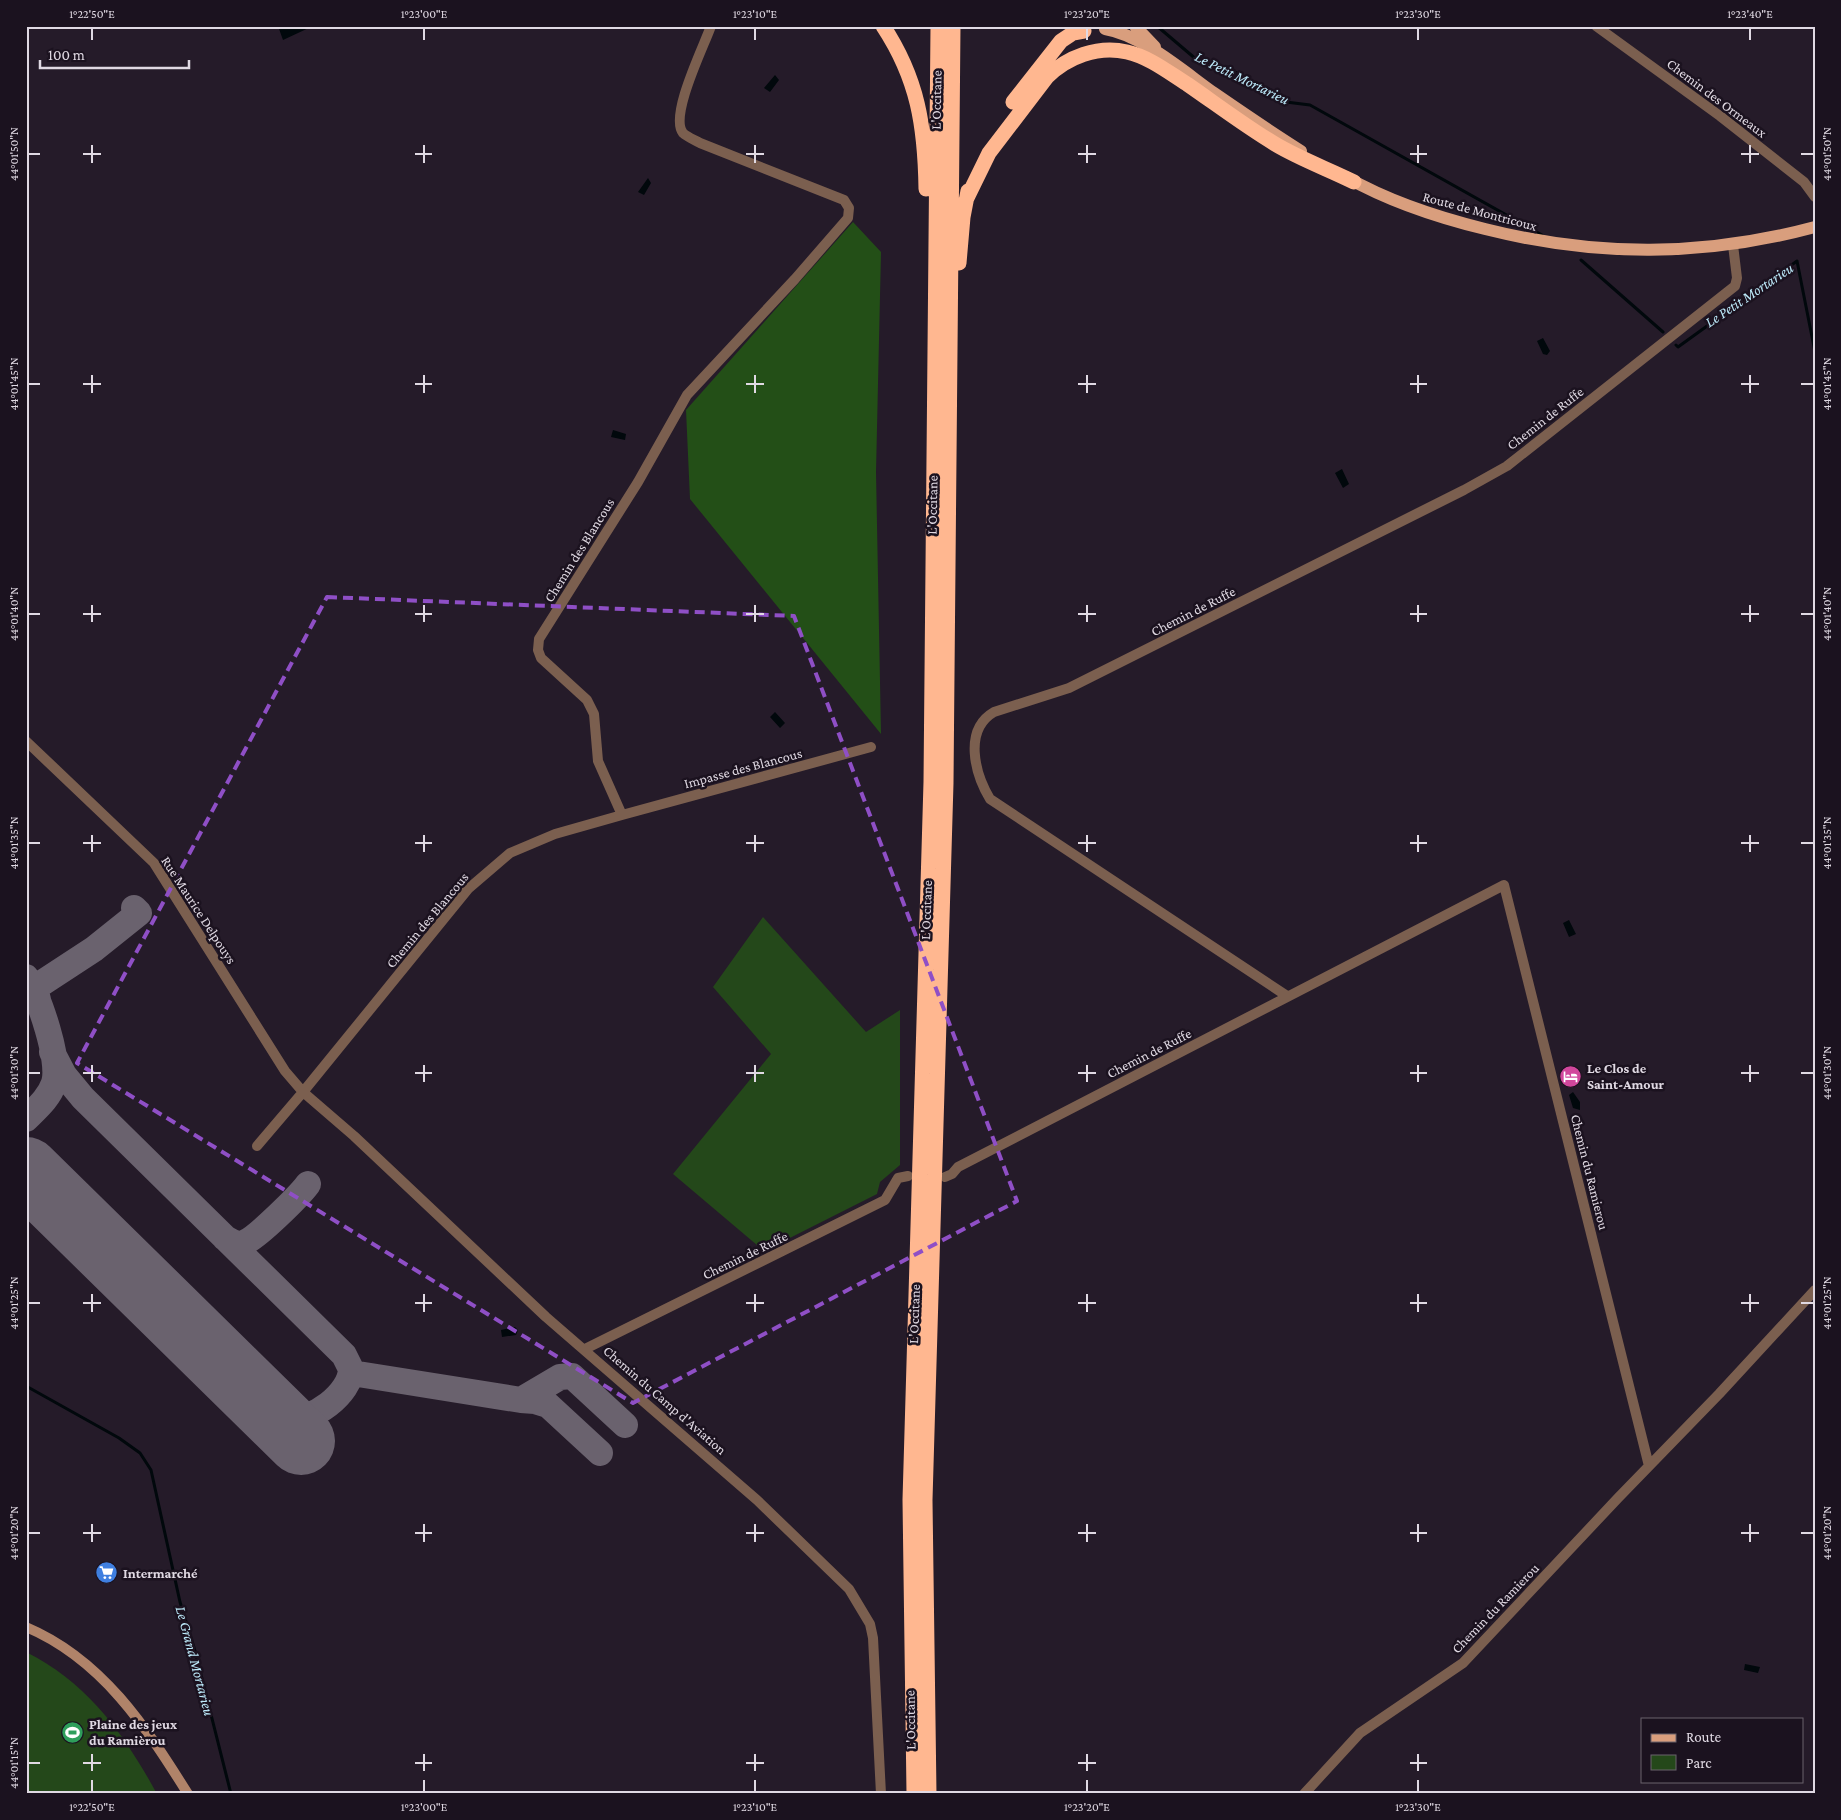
<svg xmlns="http://www.w3.org/2000/svg" width="1841" height="1820" viewBox="0 0 1841 1820" font-family="'Crimson Pro',serif">
<style>
.green{fill:#24481a}
.forest{fill:#234f17}
.water{fill:#01080c}
.lines{fill:none;stroke-linecap:round;stroke-linejoin:round}
.stream{stroke:#01080c;stroke-width:3}
.taxiway{stroke:#6a626e;stroke-width:26}
.runway{stroke:#6a626e;stroke-width:68}
.street{stroke:#7b5f4f;stroke-width:10}
.secondary{stroke:#b08369;stroke-width:10}
.primary{stroke:#d99e7d;stroke-width:12}
.highway{stroke:#ffb790;stroke-width:15}
.marked{fill:none;stroke:#8f4fc6;stroke-width:4;stroke-dasharray:10 6;stroke-linejoin:round}
.ticks{fill:none;stroke:#e0d9e3;stroke-width:2}
.labels{text-anchor:middle;stroke-width:5;stroke-linejoin:round;paint-order:stroke}
.street-label{font-size:14px;fill:#e0d9e3;stroke:#1b121f}
.poi-label{font-size:14px;font-weight:bold;fill:#e0d9e3;stroke:#1b121f;text-anchor:start}
.water-label{font-size:15px;font-style:italic;fill:#bdeafa;stroke:#1b121f}
.neatline{fill:none;stroke:#e0d9e3;stroke-width:2}
.ticks-label{font-size:12px;text-anchor:middle;fill:#e0d9e3}
</style>
<rect width="100%" height="100%" fill="#251b29"/>
<path class="green" d="M763,917L866,1032L900,1010V1165L880,1182L877,1194L764,1251L673,1174L771,1054L713,987Z
M26,1652C88,1683 125,1735 157,1794H26Z"/>
<path class="forest" d="M853,222L881,252L876,472L881,734L690,499L686,410Z"/>
<path class="water" d="M278,26H313L283,40Z
M775,75L779,80L770,92L764,88Z
M648,178L651,183L644,195L638,192Z
M1543,338L1550,351L1547,355L1543,354L1537,341Z
M613,430L626,434L625,440L611,437Z
M1342,469L1349,484L1343,488L1335,473Z
M775,712L785,723L780,728L770,717Z
M1569,920L1576,934L1569,937L1563,923Z
M1573,1092L1580,1102V1110L1573,1108L1569,1095Z
M515,1327L518,1330L516,1335L502,1337L501,1330Z
M1745,1664L1760,1667L1758,1673L1744,1670Z"/>
<g class="lines">
<path class="stream" d="M1157,26L1197,60L1237,73L1286,102L1310,105L1542,235
M1581,260L1663,332
M1676,345L1678,347L1797,261L1815,352
M26,1386L119,1438L140,1453L151,1470L180,1602L195,1651L231,1794"/>
<path class="taxiway" d="M26,977C39,996 61,1061 54,1083C49,1098 37,1108 26,1119
M38,1000L36,992L39,985L94,949L139,913L134,908
M52,1052L64,1075L83,1098L344,1355L351,1369C351,1393 312,1423 288,1418C273,1414 259,1398 247,1388
M225,1238C230,1241 237,1245 243,1243C255,1240 300,1195 308,1184
M350,1376L352,1374H358L521,1400L560,1377L572,1376L625,1425
M521,1400L535,1401L548,1405L600,1453"/>
<path class="runway" d="M26,1171L301,1441"/>
<path class="street" d="M1596,26L1720,116L1804,182L1815,197
M26,741L154,863L285,1071L303,1092L354,1136L546,1317L757,1500L849,1589L870,1624L873,1638L881,1794
M622,815L871,747
M1287,996L990,799C975,774 963,730 994,712L1069,688L1464,490L1507,466L1735,286L1737,278L1733,245
M257,1146L303,1092L468,889L510,853L555,834L622,815L598,761L594,714L587,700L541,658L538,650L539,639L638,482L687,395L795,279L848,218L849,208L844,200L700,143C695,140 687,137 683,133C669,116 704,46 711,26
M945,1177L952,1174L958,1167L1504,885L1649,1466
M585,1349L885,1200L898,1178L908,1176
M1304,1794L1360,1733L1463,1663L1618,1498L1719,1394L1815,1290"/>
<path class="secondary" d="M26,1627C102,1659 146,1727 188,1794"/>
<path class="primary" d="M1135,26L1155,47
M1105,29C1142,35 1183,71 1214,93C1243,113 1271,132 1301,151
M1346,177C1390,202 1436,217 1485,229C1597,257 1703,257 1815,227"/>
<path class="highway" d="M883,26C918,79 925,126 926,189
M1013,102L1061,41L1073,33L1084,31
M966,200L989,153L1047,77C1067,57 1098,45 1127,52C1149,57 1168,72 1187,84C1216,104 1245,126 1275,144C1300,159 1328,169 1354,182
M959,263L963,217L968,191
M914,1794L910,1500L931,782L938,26
M929,1794L925,1500L946,783L953,26"/>
</g>
<path class="marked" d="M327,597L794,616L1017,1201L633,1403L77,1063Z"/>
<path class="ticks" d="M92,28V40M424,28V40M755,28V40M1087,28V40M1418,28V40M1750,28V40M92,145V163M424,145V163M755,145V163M1087,145V163M1418,145V163M1750,145V163M28,154H40M83,154H101M415,154H432M746,154H764M1078,154H1096M1410,154H1427M1741,154H1759M1801,154H1814M92,375V393M424,375V393M755,375V393M1087,375V393M1418,375V393M1750,375V393M28,384H40M83,384H101M415,384H432M746,384H764M1078,384H1096M1410,384H1427M1741,384H1759M1801,384H1814M92,605V622M424,605V622M755,605V622M1087,605V622M1418,605V622M1750,605V622M28,614H40M83,614H101M415,614H432M746,614H764M1078,614H1096M1410,614H1427M1741,614H1759M1801,614H1814M92,835V852M424,835V852M755,835V852M1087,835V852M1418,835V852M1750,835V852M28,843H40M83,843H101M415,843H432M746,843H764M1078,843H1096M1410,843H1427M1741,843H1759M1801,843H1814M92,1065V1082M424,1065V1082M755,1065V1082M1087,1065V1082M1418,1065V1082M1750,1065V1082M28,1073H40M83,1073H101M415,1073H432M746,1073H764M1078,1073H1096M1410,1073H1427M1741,1073H1759M1801,1073H1814M92,1294V1312M424,1294V1312M755,1294V1312M1087,1294V1312M1418,1294V1312M1750,1294V1312M28,1303H40M83,1303H101M415,1303H432M746,1303H764M1078,1303H1096M1410,1303H1427M1741,1303H1759M1801,1303H1814M92,1524V1542M424,1524V1542M755,1524V1542M1087,1524V1542M1418,1524V1542M1750,1524V1542M28,1533H40M83,1533H101M415,1533H432M746,1533H764M1078,1533H1096M1410,1533H1427M1741,1533H1759M1801,1533H1814M92,1754V1771M424,1754V1771M755,1754V1771M1087,1754V1771M1418,1754V1771M28,1763H40M83,1763H101M415,1763H432M746,1763H764M1078,1763H1096M1410,1763H1427M92,1780V1792M424,1780V1792M755,1780V1792M1087,1780V1792M1418,1780V1792"/>
<defs>
<symbol id="hotel-disc" viewBox="-11 -11 22 22"><circle r="9.5" fill="#d1479c" stroke="#1b121f"/><path d="M-6-4.5h1.5V1H6V5H4.5V3h-9V5H-6ZM-4 0a1.8 1.8 0 1 1 3.6 0ZM.5 0V-2.5h3Q6-2.5 6 0Z" fill="#fff"/></symbol>
<symbol id="supermarket-disc" viewBox="-11 -11 22 22"><circle r="9.5" fill="#3f7fe0" stroke="#1b121f"/><path d="M-6-5.5h2.5l.6 2H6L4.5 2H-2.5L-4.4-4H-6ZM-1.5 3.2a1.3 1.3 0 1 0 .1 0ZM3 3.2a1.3 1.3 0 1 0 .1 0Z" fill="#fff"/></symbol>
<symbol id="stadium-disc" viewBox="-11 -11 22 22"><circle r="9.5" fill="#2e9e5b" stroke="#1b121f"/><path d="M0-5a6.5 5 0 1 0 0 10a6.5 5 0 1 0 0-10ZM-3.5-1.8h7v3.6h-7Z" fill="#fff"/></symbol>
</defs>
<g fill-rule="evenodd">
<use href="#hotel-disc" x="1558" y="1064" width="25" height="25"/>
<use href="#supermarket-disc" x="94" y="1560" width="25" height="25"/>
<use href="#stadium-disc" x="60" y="1720" width="25" height="25"/>
</g>
<g class="labels">
<g class="street-label">
<text transform="translate(1717 98) rotate(37)" y="5">Chemin des Ormeaux</text>
<text transform="translate(936 100) rotate(-89)" y="5">L'Occitane</text>
<text transform="translate(1480 211) rotate(15)" y="5">Route de Montricoux</text>
<text transform="translate(1545 418) rotate(-38)" y="5">Chemin de Ruffe</text>
<text transform="translate(932 505) rotate(-89)" y="5">L'Occitane</text>
<text transform="translate(579 550) rotate(-58)" y="5">Chemin des Blancous</text>
<text transform="translate(1193 611) rotate(-27)" y="5">Chemin de Ruffe</text>
<text transform="translate(743 768) rotate(-15)" y="5">Impasse des Blancous</text>
<text transform="translate(199 910) rotate(57)" y="5">Rue Maurice Delpouys</text>
<text transform="translate(926 910) rotate(-88)" y="5">L'Occitane</text>
<text transform="translate(427 920) rotate(-50)" y="5">Chemin des Blancous</text>
<text transform="translate(1149 1053) rotate(-27)" y="5">Chemin de Ruffe</text>
<text transform="translate(1590 1172) rotate(76)" y="5">Chemin du Ramierou</text>
<text transform="translate(745 1255) rotate(-26)" y="5">Chemin de Ruffe</text>
<text transform="translate(914 1314) rotate(-88)" y="5">L'Occitane</text>
<text transform="translate(665 1400) rotate(41)" y="5">Chemin du Camp d'Aviation</text>
<text transform="translate(1495 1608) rotate(-46)" y="5">Chemin du Ramierou</text>
<text transform="translate(910 1720) rotate(-91)" y="5">L'Occitane</text>
</g>
<g class="poi-label">
<text x="1587" y="1073">Le Clos de<tspan x="1587" dy="16">Saint-Amour</tspan></text>
<text x="123" y="1578">Intermarché</text>
<text x="89" y="1729">Plaine des jeux<tspan x="89" dy="16">du Ramièrou</tspan></text>
</g>
<g class="water-label">
<text transform="translate(1242 78) rotate(26)" y="5">Le Petit Mortarieu</text>
<text transform="translate(1749 295) rotate(-34)" y="5">Le Petit Mortarieu</text>
<text transform="translate(195 1661) rotate(75)" y="5">Le Grand Mortarieu</text>
</g>
</g>
<rect width="1841" height="1820" fill="none" stroke="#1b121f" stroke-width="55"/>
<rect x="1641" y="1718" width="162" height="65" fill="#1b121f" stroke="#6a626d"/>
<rect x="1651" y="1734" width="25" height="8" fill="#d99e7d" stroke="#6a626d"/>
<text x="1686" y="1742" font-size="15" fill="#e0d9e3">Route</text>
<rect x="1651" y="1755" width="25" height="15" fill="#24481a" stroke="#6a626d"/>
<text x="1686" y="1768" font-size="15" fill="#e0d9e3">Parc</text>
<path d="M40 60v8h149v-8" fill="none" stroke="#e0d9e3" stroke-width="2.5"/>
<text x="48" y="60" font-size="15" fill="#e0d9e3" stroke="#1b121f" stroke-width="4" paint-order="stroke">100 m</text>
<rect x="28" y="28" width="1786" height="1764" class="neatline"/>
<g class="ticks-label">
<text x="92" y="18">1°22'50"E</text>
<text x="424" y="18">1°23'00"E</text>
<text x="755" y="18">1°23'10"E</text>
<text x="1087" y="18">1°23'20"E</text>
<text x="1418" y="18">1°23'30"E</text>
<text x="1750" y="18">1°23'40"E</text>
<text transform="translate(14 154) rotate(-90)" y="4">44°01'50"N</text>
<text transform="translate(1827 154) rotate(-90)" y="4">44°01'50"N</text>
<text transform="translate(14 384) rotate(-90)" y="4">44°01'45"N</text>
<text transform="translate(1827 384) rotate(-90)" y="4">44°01'45"N</text>
<text transform="translate(14 614) rotate(-90)" y="4">44°01'40"N</text>
<text transform="translate(1827 614) rotate(-90)" y="4">44°01'40"N</text>
<text transform="translate(14 843) rotate(-90)" y="4">44°01'35"N</text>
<text transform="translate(1827 843) rotate(-90)" y="4">44°01'35"N</text>
<text transform="translate(14 1073) rotate(-90)" y="4">44°01'30"N</text>
<text transform="translate(1827 1073) rotate(-90)" y="4">44°01'30"N</text>
<text transform="translate(14 1303) rotate(-90)" y="4">44°01'25"N</text>
<text transform="translate(1827 1303) rotate(-90)" y="4">44°01'25"N</text>
<text transform="translate(14 1533) rotate(-90)" y="4">44°01'20"N</text>
<text transform="translate(1827 1533) rotate(-90)" y="4">44°01'20"N</text>
<text transform="translate(14 1763) rotate(-90)" y="4">44°01'15"N</text>
<text x="92" y="1811">1°22'50"E</text>
<text x="424" y="1811">1°23'00"E</text>
<text x="755" y="1811">1°23'10"E</text>
<text x="1087" y="1811">1°23'20"E</text>
<text x="1418" y="1811">1°23'30"E</text>
</g>
</svg>
